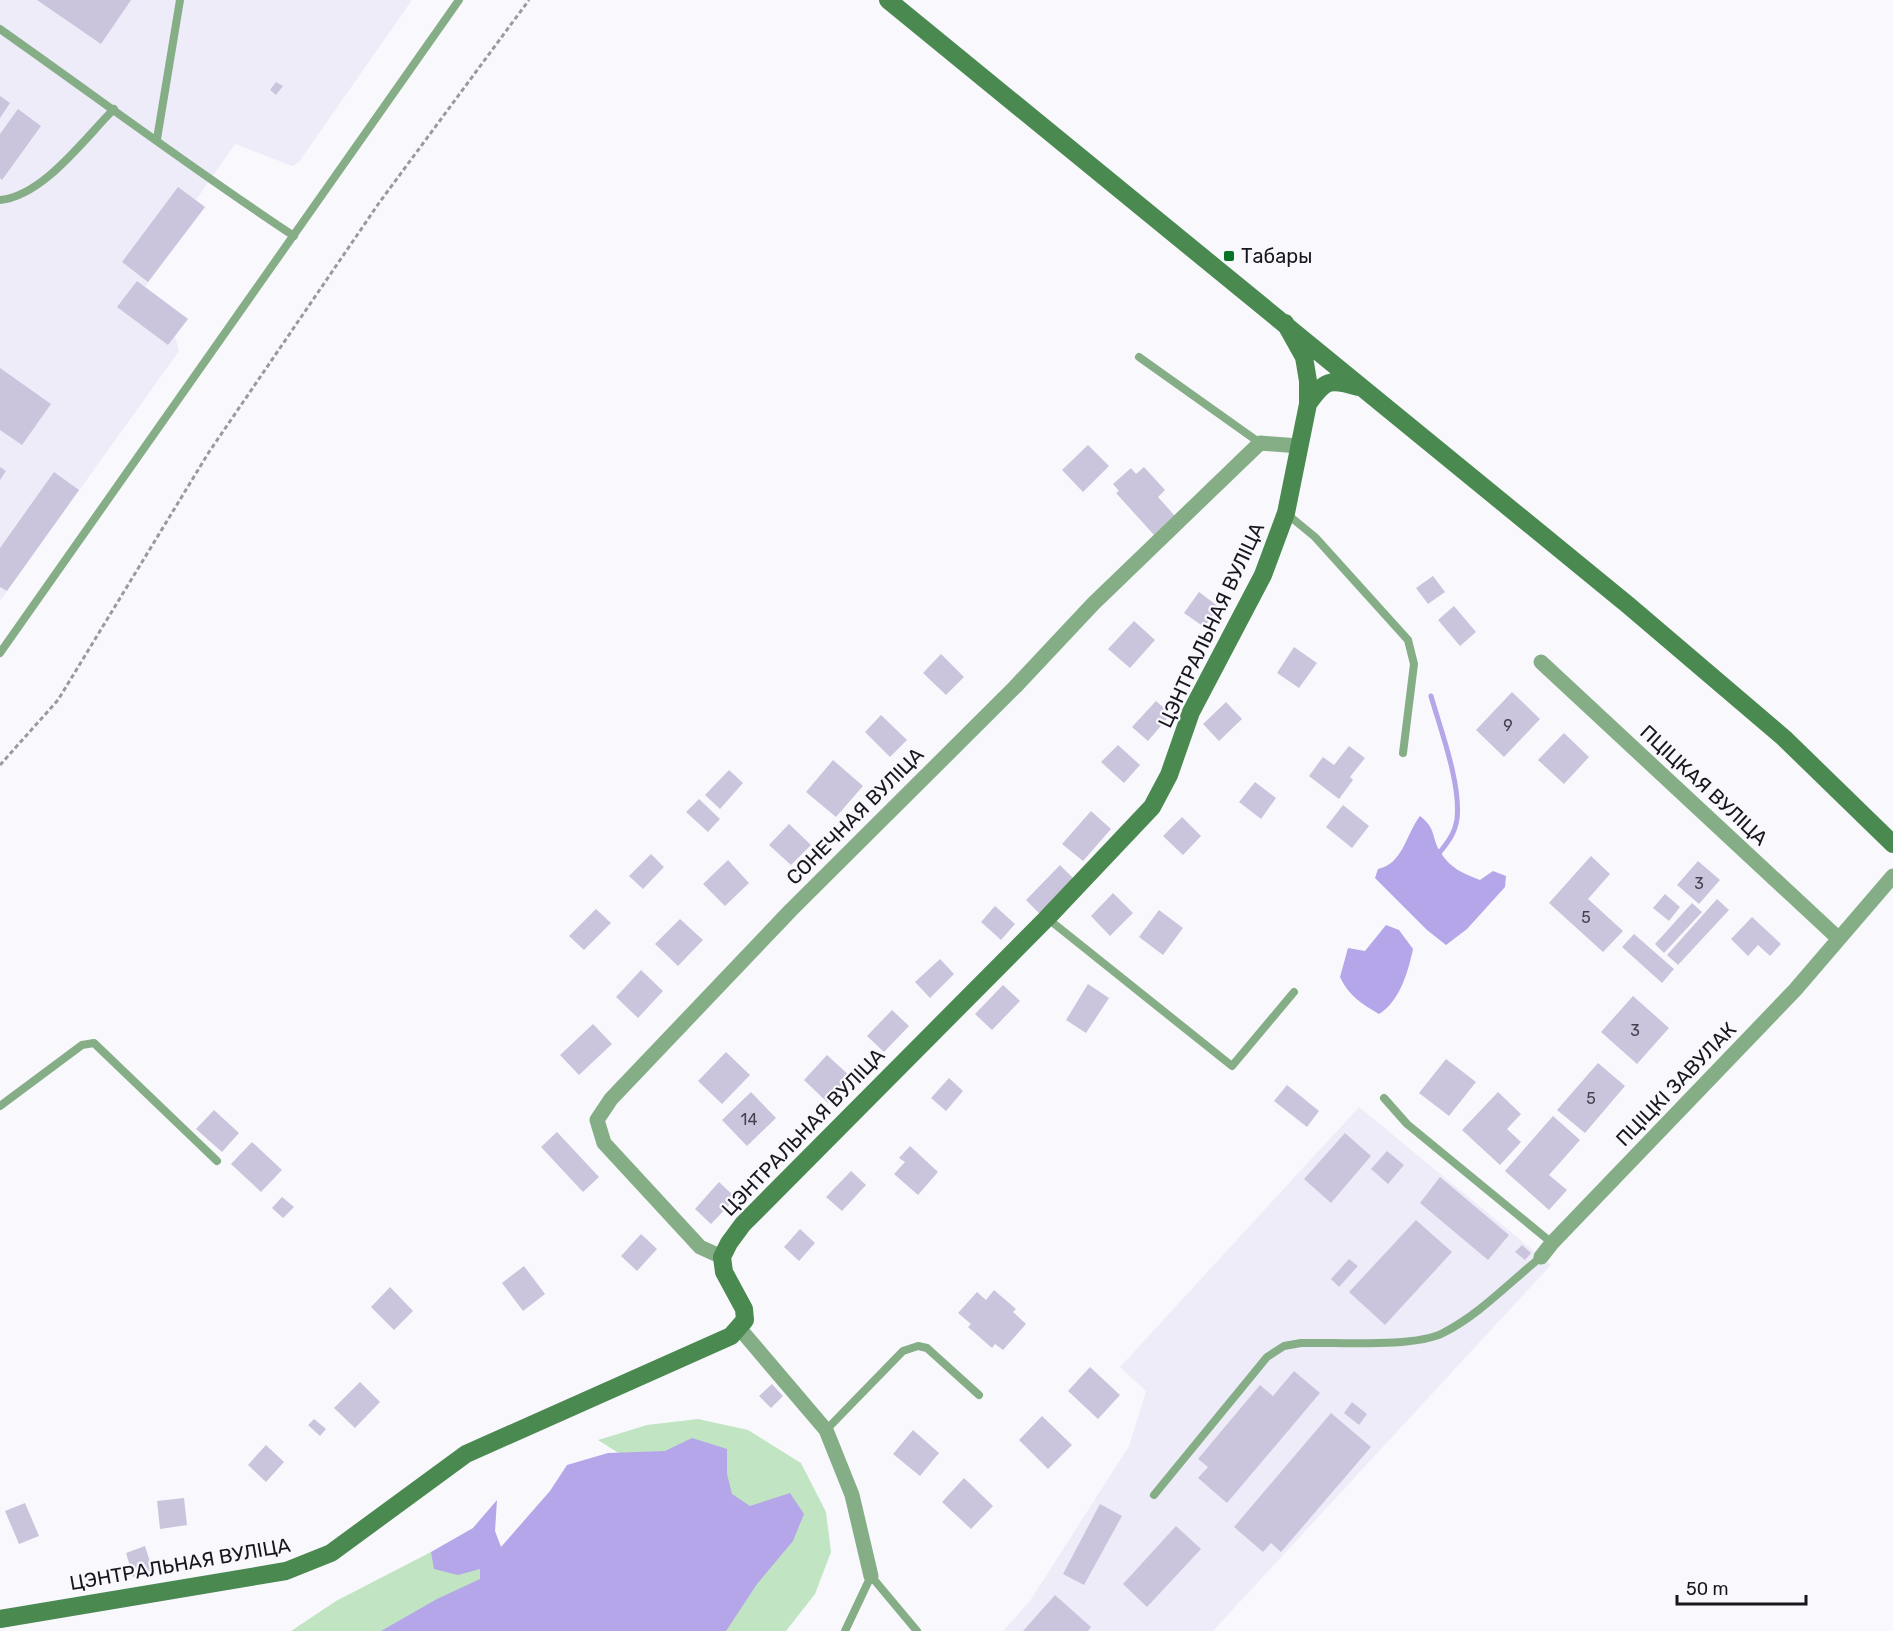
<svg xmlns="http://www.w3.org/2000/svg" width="1893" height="1631" viewBox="0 0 1893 1631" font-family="Rubik,sans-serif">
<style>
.built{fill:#efecf9}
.green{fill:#c1e5c3}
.water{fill:#b5a5e9}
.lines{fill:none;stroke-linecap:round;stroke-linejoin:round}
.stream{stroke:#b5a5e9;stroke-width:5}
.building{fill:#cac5dd}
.path{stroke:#9b99a0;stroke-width:3;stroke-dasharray:4.5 3;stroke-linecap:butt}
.lane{stroke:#85ae87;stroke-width:8}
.street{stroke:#85ae87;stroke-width:15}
.secondary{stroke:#4a8950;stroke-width:18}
.poi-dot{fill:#087324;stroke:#f9f8fd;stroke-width:2}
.labels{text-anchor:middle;stroke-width:4.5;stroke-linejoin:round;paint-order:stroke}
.number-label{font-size:16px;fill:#44424e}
.poi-label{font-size:20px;fill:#18161e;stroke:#f9f8fd;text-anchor:start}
.street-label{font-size:20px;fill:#18161e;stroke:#f9f8fd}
</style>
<rect width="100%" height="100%" fill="#f9f8fd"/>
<path class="built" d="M0,0H412L299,162L292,166L235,144L196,200L205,207L145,287L188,319L175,336L179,351L0,601Z
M1359,1107L1551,1265L1213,1631H1003L1030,1601L1129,1446L1146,1391L1120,1367Z"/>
<path class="green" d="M698,1419L748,1430L801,1463L826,1512L831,1552L815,1594L786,1631H618L764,1518L631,1461L598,1440L647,1425Z
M431,1552L462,1555L497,1581L416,1631H291L336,1601Z"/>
<path class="water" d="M1420,816C1437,829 1431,838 1441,853C1450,868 1464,874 1480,880L1493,871L1506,876L1505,887L1467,929L1446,945L1427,930L1375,878L1378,869C1403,864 1406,834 1420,816Z
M1386,925L1399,930L1413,949C1408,972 1400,1001 1379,1014C1362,1004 1349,996 1340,977L1348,948L1365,951Z
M692,1438L727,1449V1474L732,1494L750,1506L790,1493L804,1514L793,1541L757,1584L726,1631H381L437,1599L480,1579V1569L458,1575L434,1569L431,1552L473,1528L497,1500L495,1531L501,1547L550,1491L567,1465L608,1453L665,1451Z"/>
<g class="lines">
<path class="stream" d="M1431,696C1441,731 1461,784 1457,819C1455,833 1448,842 1440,852"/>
</g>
<path class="building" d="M37,0H131L101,44Z
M276,82L283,86L276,95L270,90Z
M0,96L10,103L0,118Z
M18,109L41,126L2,180L0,178V134Z
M178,187L205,207L148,282L122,262Z
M137,281L188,319L168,345L117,307Z
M0,368L51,404L22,445L0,430Z
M1088,445L1109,466L1083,492L1062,470Z
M0,467L6,471L0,480Z
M1144,467L1165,490L1158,497L1175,516L1154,535L1116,493L1119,491L1113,484L1131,468L1136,474Z
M54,472L79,490L7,591L0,587V548Z
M1433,576L1445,592L1428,604L1416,588Z
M1199,592L1219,607L1204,627L1184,613Z
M1454,606L1476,632L1460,646L1438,620Z
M1134,621L1155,640L1130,668L1108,649Z
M1294,647L1317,663L1299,688L1277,673Z
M941,654L964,677L946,695L923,673Z
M1512,692L1540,719L1504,757L1476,730Z
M1156,701L1171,714L1148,741L1132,727Z
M1226,702L1242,719L1219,741L1203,724Z
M881,715L907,740L890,757L865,732Z
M1564,733L1589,757L1564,784L1538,760Z
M1118,745L1140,765L1124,783L1101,762Z
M1349,746L1365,758L1350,777L1353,780L1339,799L1309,776L1323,757L1334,765Z
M833,760L863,786L836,817L806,792Z
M729,770L743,783L720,809L705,795Z
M1255,782L1276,798L1261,819L1239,802Z
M699,799L720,819L708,832L686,812Z
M1343,805L1369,826L1352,848L1326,827Z
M1091,811L1111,829L1083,861L1062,844Z
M1182,817L1201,836L1183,855L1163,836Z
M789,824L811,845L791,865L769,845Z
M651,854L664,867L643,889L629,876Z
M1591,856L1610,874L1588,899L1623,931L1603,952L1549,903Z
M728,860L749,883L725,906L703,884Z
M1698,861L1720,880L1699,904L1677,885Z
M1060,865L1074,879L1040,914L1026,900Z
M1113,893L1133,913L1110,936L1091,916Z
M1665,894L1680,907L1669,921L1653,908Z
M1717,899L1729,910L1678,965L1667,955Z
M1692,903L1702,912L1664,953L1655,944Z
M995,906L1015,924L1001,940L981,922Z
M596,909L611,923L584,950L569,936Z
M1159,910L1183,928L1163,955L1139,937Z
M1752,917L1781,944L1770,956L1758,945L1748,956L1731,939Z
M680,919L703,940L678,966L655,944Z
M1634,934L1674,969L1662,983L1622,947Z
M940,959L954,974L930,998L915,982Z
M641,970L663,991L638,1018L616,997Z
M1088,984L1109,998L1086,1033L1066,1020Z
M1003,985L1020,1001L992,1030L975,1014Z
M1633,996L1669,1028L1637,1064L1601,1032Z
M892,1010L909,1026L884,1052L867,1036Z
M593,1024L612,1044L579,1075L560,1055Z
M726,1052L750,1075L722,1104L698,1081Z
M827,1055L852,1078L828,1103L804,1080Z
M1446,1059L1476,1082L1449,1116L1419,1093Z
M1598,1063L1625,1086L1585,1133L1557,1110Z
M949,1078L963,1091L946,1111L931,1098Z
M1287,1085L1319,1111L1307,1127L1274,1101Z
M751,1092L776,1118L747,1146L722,1120Z
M1498,1092L1521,1114L1507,1129L1521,1142L1500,1165L1462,1130Z
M214,1110L239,1133L222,1152L196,1129Z
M1553,1116L1580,1140L1549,1175L1567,1190L1549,1210L1505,1171Z
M557,1132L599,1177L583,1192L541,1147Z
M1345,1133L1371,1156L1331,1203L1304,1179Z
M252,1142L282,1170L261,1192L231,1164Z
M910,1146L938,1172L918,1195L894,1174L905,1162L899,1158Z
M1387,1151L1404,1165L1388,1184L1371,1169Z
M851,1171L866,1185L842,1211L826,1197Z
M1440,1177L1509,1235L1488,1260L1420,1203Z
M719,1182L736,1198L711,1224L695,1209Z
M282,1197L294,1207L283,1218L272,1208Z
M1416,1220L1452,1252L1385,1325L1349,1292Z
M800,1229L815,1243L799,1261L784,1247Z
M641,1234L657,1249L637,1271L621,1256Z
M1522,1245L1531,1253L1525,1260L1515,1252Z
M1349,1259L1358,1266L1339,1287L1331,1279Z
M524,1266L545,1294L523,1311L502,1283Z
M390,1287L413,1311L394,1330L371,1307Z
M994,1290L1016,1309L1013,1312L1026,1324L1003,1350L995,1344L992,1348L968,1327L971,1324L958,1313L977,1292L986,1300Z
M1090,1367L1120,1395L1098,1419L1068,1391Z
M1294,1371L1320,1393L1227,1503L1198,1478L1208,1467L1198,1459L1260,1385L1273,1396Z
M360,1382L380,1402L355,1428L334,1408Z
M772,1384L783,1396L771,1408L759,1396Z
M1352,1402L1367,1414L1359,1425L1344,1413Z
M1331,1413L1371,1447L1281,1552L1271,1543L1263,1552L1234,1527Z
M1042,1416L1072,1445L1048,1469L1019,1440Z
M314,1419L326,1429L320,1436L308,1425Z
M913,1430L939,1453L920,1476L893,1454Z
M266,1445L284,1462L266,1482L248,1465Z
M964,1478L993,1506L971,1529L942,1502Z
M184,1498L187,1525L160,1529L157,1501Z
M25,1503L39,1536L19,1544L5,1511Z
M1100,1504L1122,1516L1084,1585L1063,1574Z
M1176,1526L1201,1549L1147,1607L1123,1584Z
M145,1546L153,1571L133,1577L126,1553Z
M1055,1595L1091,1627L1088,1631H1023Z"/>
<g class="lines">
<path class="path" d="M0,765L58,700L209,452L379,203L529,0"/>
<path class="lane" d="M0,29C98,98 194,170 294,236
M157,139L180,0
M0,200C43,196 84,139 114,109
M1139,357L1260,443
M1287,514L1315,537L1408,640L1414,664L1403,753
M0,653L459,0
M1047,918L1232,1066L1294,992
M1384,1098L1407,1124L1552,1243
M0,1106L82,1045L94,1043L217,1161
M826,1430L903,1351L918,1346L927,1348L979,1395
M1154,1495L1267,1357L1284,1346L1301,1343C1336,1342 1414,1348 1443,1333C1479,1315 1510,1282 1541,1257
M845,1631L871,1576L917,1631"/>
<path class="street" d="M1541,662L1839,939
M722,1257L700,1247L604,1143L597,1120L611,1099L791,910L1015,687L1093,604L1260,443L1299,446
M1541,1257L1552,1243L1795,990L1893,876
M740,1329L826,1430L852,1495L871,1576"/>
<path class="secondary" d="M888,0L1628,605L1784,738L1893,844
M1308,404C1325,380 1329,378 1358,387
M0,1619L286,1571L331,1553L466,1454L731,1336L745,1320L744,1309L724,1272L722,1257L729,1243L743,1224L1047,918L1152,807L1169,775L1191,712L1263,575L1286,513L1308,404V381L1304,357L1285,323"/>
</g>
<rect class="poi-dot" x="1223" y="250" width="12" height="12" rx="3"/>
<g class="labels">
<g class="number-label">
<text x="1508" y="731">9</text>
<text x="1699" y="889">3</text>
<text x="1586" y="923">5</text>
<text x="1635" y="1036">3</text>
<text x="1591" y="1104">5</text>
<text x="749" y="1125">14</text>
</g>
<g class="poi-label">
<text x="1241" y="263">Табары</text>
</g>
<g class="street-label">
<text transform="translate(1211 625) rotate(-65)" y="7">ЦЭНТРАЛЬНАЯ ВУЛІЦА</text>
<text transform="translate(1704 785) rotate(43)" y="7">ПЦІЦКАЯ ВУЛІЦА</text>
<text transform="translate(855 816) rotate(-45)" y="7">СОНЕЧНАЯ ВУЛІЦА</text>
<text transform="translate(1676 1084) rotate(-46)" y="7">ПЦІЦКІ ЗАВУЛАК</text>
<text transform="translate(803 1132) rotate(-46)" y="7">ЦЭНТРАЛЬНАЯ ВУЛІЦА</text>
<text transform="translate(180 1564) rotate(-10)" y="7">ЦЭНТРАЛЬНАЯ ВУЛІЦА</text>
</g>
</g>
<path d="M1677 1595v9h129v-9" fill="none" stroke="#18161e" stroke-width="3"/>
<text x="1686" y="1595" font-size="18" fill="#18161e" stroke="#f9f8fd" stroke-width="4.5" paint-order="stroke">50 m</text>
</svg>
